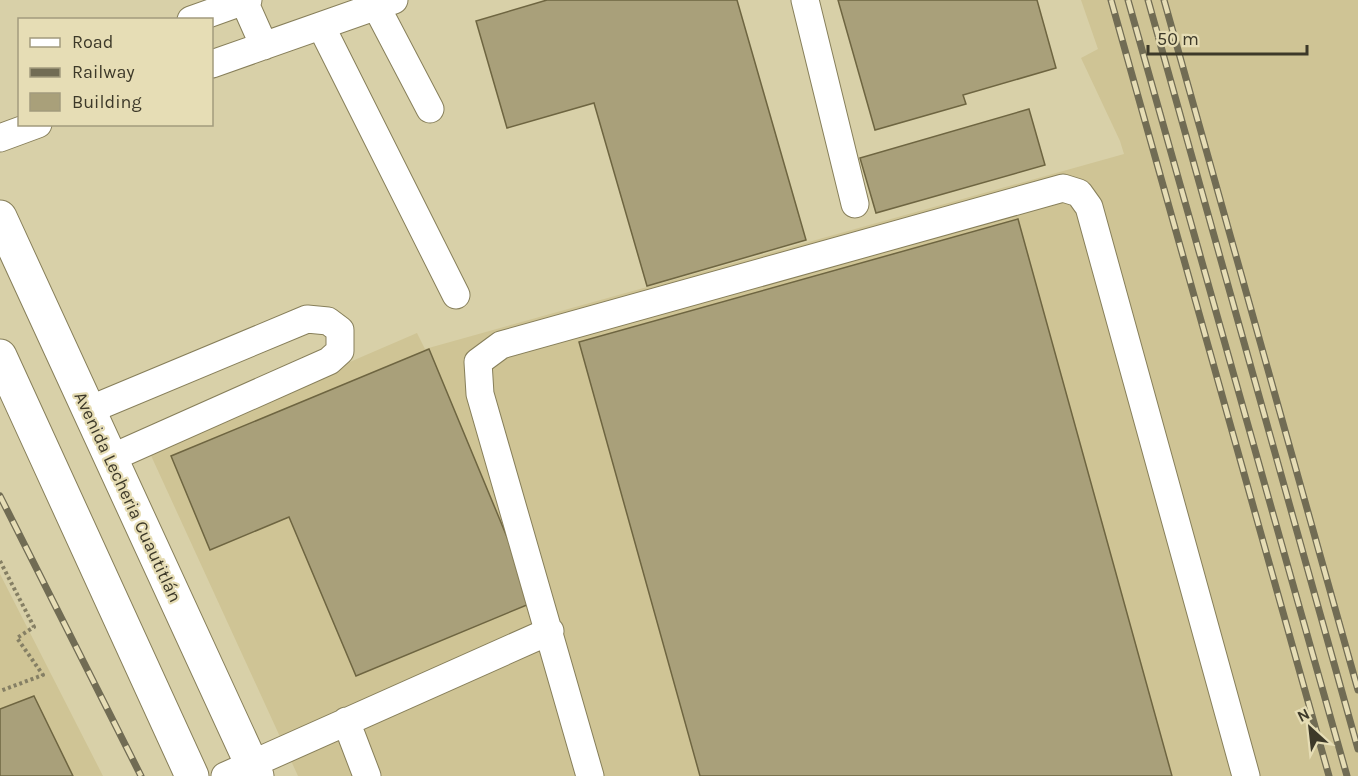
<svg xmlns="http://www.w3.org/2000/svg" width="1358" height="776" viewBox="0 0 1358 776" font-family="Karla,sans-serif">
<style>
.built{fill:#cfc495}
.building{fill:#a9a07a;stroke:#6e6541;stroke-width:1.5}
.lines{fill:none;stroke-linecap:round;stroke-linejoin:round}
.minor-casing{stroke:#877f5a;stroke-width:29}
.major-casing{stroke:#877f5a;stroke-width:35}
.path{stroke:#857f64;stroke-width:4;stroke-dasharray:3 3;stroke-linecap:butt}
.minor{stroke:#fff;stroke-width:27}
.major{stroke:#fff;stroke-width:33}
.rail-casing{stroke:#716c54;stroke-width:7}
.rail{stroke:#e6ddb5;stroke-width:4.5;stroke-dasharray:14;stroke-linecap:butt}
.labels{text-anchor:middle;stroke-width:4.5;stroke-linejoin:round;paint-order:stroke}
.street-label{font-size:18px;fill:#3d3929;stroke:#e6ddb5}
</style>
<rect width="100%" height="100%" fill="#d8d0a8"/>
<path class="built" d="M1081,0H1358V776H298L148,449L417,333L425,349L1124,154L1120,141L1081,58L1098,49Z
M0,574L103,776H0Z"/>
<path class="building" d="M547,0H737L806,240L647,286L594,103L507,128L476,21Z
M838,0H1037L1056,68L963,95L966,104L875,130Z
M1029,109L1045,165L876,213L860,158Z
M1018,219L1172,776H700L579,342Z
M429,349L534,602L356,676L289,517L210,550L171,456Z
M34,696L73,776H0V709Z"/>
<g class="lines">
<defs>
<path id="minor" d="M248,0L244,1L264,46
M805,0L855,204
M376,6L430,109
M191,20L244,1
M321,26L456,295
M212,64L394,0
M0,138L38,124
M89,410L307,319L328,321L340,330V351L329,361L111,458
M346,721L367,776
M225,776L550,631
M590,776L480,394L478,362L501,345L1063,188L1079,193L1089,207L1246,776"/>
<path id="major" d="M0,217L257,776
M0,356L192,776"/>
</defs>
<use href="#minor" class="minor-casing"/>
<use href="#major" class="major-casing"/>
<path class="path" d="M0,561L34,627L17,638L43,675L0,691"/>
<use href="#minor" class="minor"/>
<use href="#major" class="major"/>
<defs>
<path id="rail" d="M1111,0L1329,776
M1128,0L1347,776
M1148,0L1358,749
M1164,0L1358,690
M0,496L141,776"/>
</defs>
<use href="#rail" class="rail-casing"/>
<use href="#rail" class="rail"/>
</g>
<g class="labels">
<g class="street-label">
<text transform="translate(128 497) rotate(65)" y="6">Avenida Lecheria Cuautitlán</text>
</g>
</g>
<rect x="18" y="18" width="195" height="108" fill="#e6ddb5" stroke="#a29b7d" stroke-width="1.5"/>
<rect x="30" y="38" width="30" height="9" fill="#ffffff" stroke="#a29b7d" stroke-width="1.5"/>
<text x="72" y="48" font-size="18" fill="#3d3929">Road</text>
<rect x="30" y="68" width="30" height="9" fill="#716c54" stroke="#a29b7d" stroke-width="1.5"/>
<text x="72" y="78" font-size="18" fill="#3d3929">Railway</text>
<rect x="30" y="93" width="30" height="18" fill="#a9a07a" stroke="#a29b7d" stroke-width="1.5"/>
<text x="72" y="108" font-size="18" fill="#3d3929">Building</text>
<g transform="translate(1310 728) rotate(333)" stroke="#e6ddb5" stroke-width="4.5" paint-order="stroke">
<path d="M0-4.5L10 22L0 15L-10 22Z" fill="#3d3929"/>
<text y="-9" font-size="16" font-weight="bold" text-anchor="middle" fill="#3d3929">N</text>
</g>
<path d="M1148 45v9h159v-9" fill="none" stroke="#3d3929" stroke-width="3"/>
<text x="1157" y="45" font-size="18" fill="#3d3929" stroke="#e6ddb5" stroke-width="4.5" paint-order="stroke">50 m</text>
</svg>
